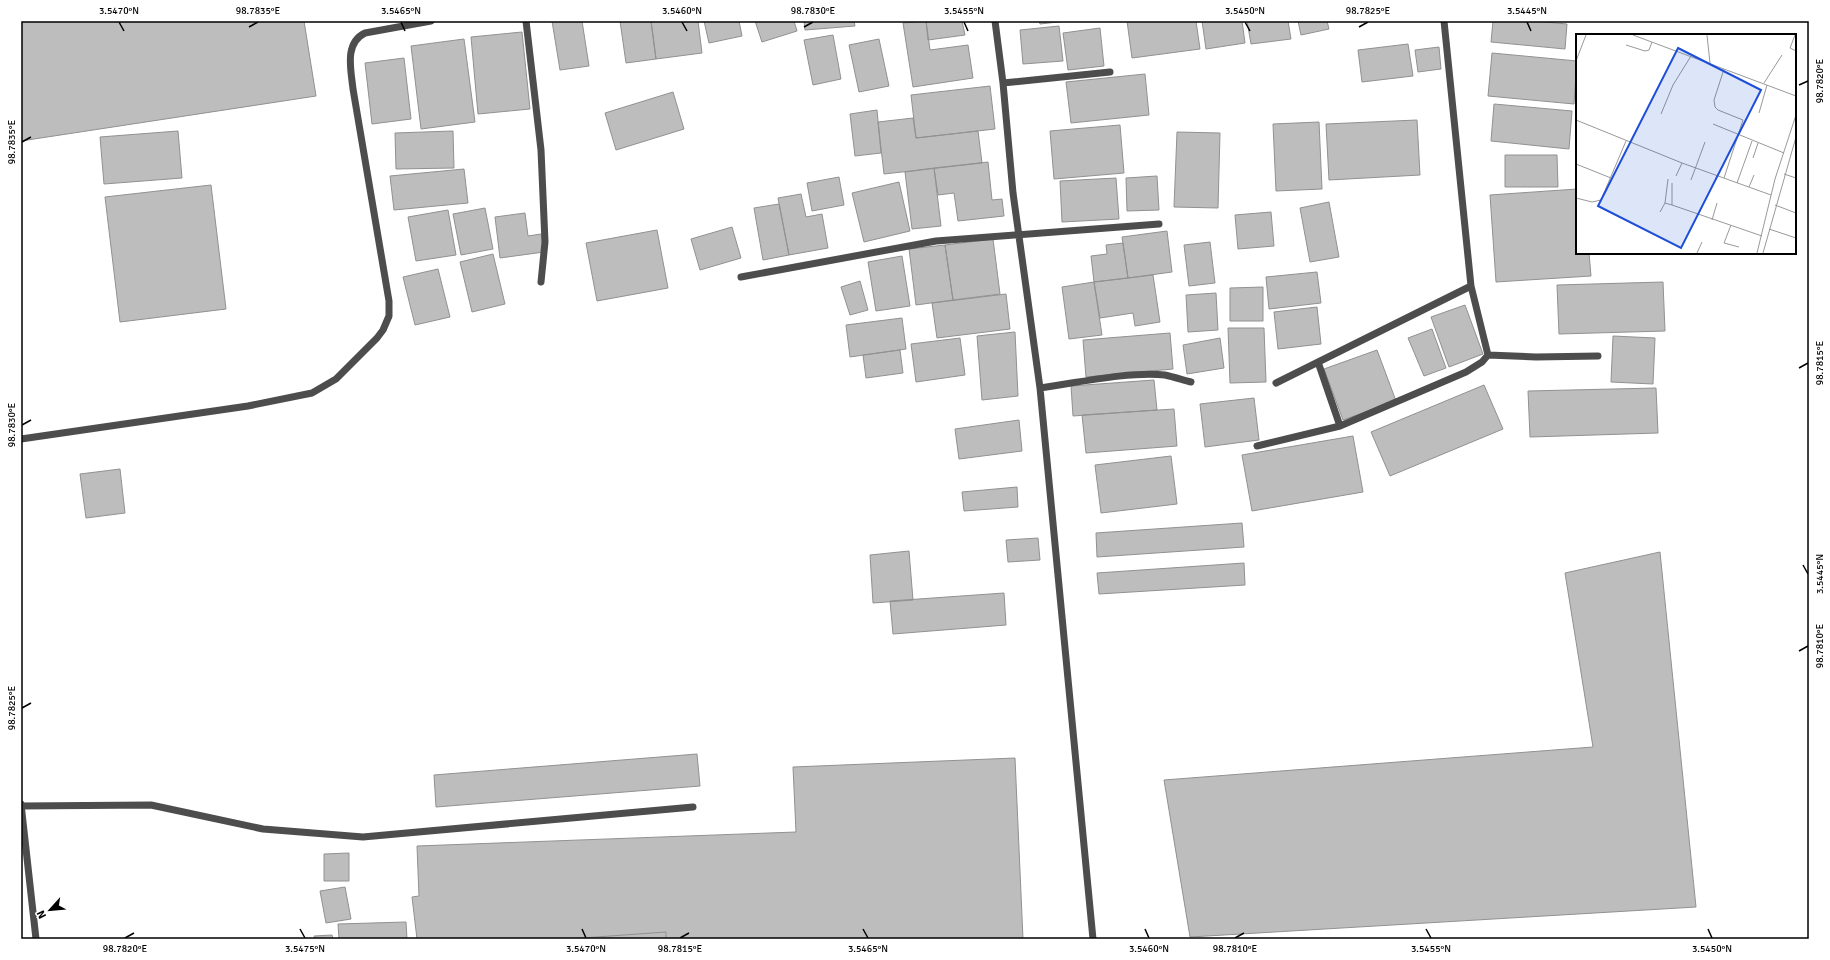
<svg xmlns="http://www.w3.org/2000/svg" width="1830" height="960" viewBox="0 0 1830 960" font-family="Signika,sans-serif">
<style>
.building{fill:#bdbdbd;stroke:#919191}
.lines{fill:none;stroke-linecap:round;stroke-linejoin:round}
.minor{stroke:#4d4d4d;stroke-width:7}
.ticks{fill:none;stroke:#000;stroke-width:1.5}
.inset-road{fill:none;stroke:#999;stroke-width:1}
.view{fill:#1d4ed8;fill-opacity:0.15;stroke:#1d4ed8;stroke-width:2}
.inset-edge{fill:none;stroke:#000;stroke-width:2}
.neatline{fill:none;stroke:#000;stroke-width:1.5}
.ticks-label{font-size:10px;text-anchor:middle;fill:#000}
</style>
<rect width="100%" height="100%" fill="#fff"/>
<path class="building" d="M21,21H304L316,96L21,141Z
M552,21H582L589,66L560,70Z
M620,21H651L656,59L626,63Z
M651,21H698L702,53L656,59Z
M704,21H739L742,36L709,43Z
M755,21H794L797,31L762,42Z
M804,21H854L855,26L805,30Z
M926,21L930,50L968,45L973,78L913,87L903,23Z
M926,21H962L965,35L928,40Z
M1039,21H1067L1040,24Z
M1127,21H1196L1200,49L1132,58Z
M1202,21H1242L1245,43L1206,49Z
M1247,21H1288L1291,39L1251,44Z
M1298,21H1327L1329,29L1301,35Z
M1493,21H1533L1567,24L1565,49L1491,42Z
M1059,26L1063,61L1023,64L1020,30Z
M1100,28L1104,66L1068,70L1063,33Z
M522,32L530,109L478,114L471,37Z
M833,35L841,79L813,85L804,40Z
M464,39L475,122L421,129L411,46Z
M879,39L889,86L859,92L849,45Z
M1408,44L1413,76L1362,82L1358,50Z
M1439,47L1441,69L1418,72L1415,50Z
M1492,53L1577,61L1574,104L1488,96Z
M404,58L411,119L372,124L365,63Z
M1145,74L1149,115L1071,123L1066,82Z
M990,86L995,129L916,138L911,95Z
M673,92L684,129L616,150L605,113Z
M1494,104L1572,111L1569,149L1491,141Z
M877,110L881,153L855,156L850,114Z
M913,118L916,138L978,131L982,163L884,174L878,122Z
M1417,120L1420,175L1329,180L1326,124Z
M1319,122L1322,189L1276,191L1273,124Z
M1120,125L1124,173L1054,179L1050,131Z
M178,131L182,178L104,184L100,137Z
M453,131L454,168L396,169L395,133Z
M1177,132L1220,133L1218,208L1174,207Z
M1505,155H1557L1558,187H1505Z
M988,162L992,200L1002,199L1004,216L958,221L954,193L938,195L934,168Z
M934,168L941,226L912,229L905,172Z
M464,169L468,203L394,210L390,176Z
M1157,176L1159,210L1127,211L1126,178Z
M839,177L844,205L812,211L807,183Z
M1116,178L1119,219L1062,222L1060,181Z
M899,182L910,231L864,242L852,193Z
M211,185L226,309L120,322L105,197Z
M1577,189V253H1589L1591,276L1496,282L1490,195Z
M801,194L806,217L822,214L828,248L789,255L778,198Z
M1329,202L1339,257L1310,262L1300,208Z
M779,204L789,255L763,260L754,208Z
M485,208L493,249L461,255L453,214Z
M448,210L456,255L416,261L408,217Z
M1271,212L1274,246L1238,249L1235,215Z
M525,213L528,236L541,234L544,252L500,258L495,217Z
M732,227L741,258L700,270L691,239Z
M657,230L668,288L597,301L586,243Z
M1167,231L1172,272L1128,278L1122,237Z
M993,239L1000,294L953,300L945,245Z
M1210,242L1215,283L1189,286L1184,245Z
M1123,243L1128,278L1094,282L1091,256L1107,254L1106,245Z
M945,245L953,300L916,305L909,249Z
M493,254L505,304L472,312L460,262Z
M902,256L910,306L876,311L868,262Z
M438,269L450,317L415,325L403,277Z
M1317,272L1321,303L1269,309L1266,277Z
M1153,275L1160,322L1135,326L1133,313L1100,318L1094,282Z
M860,281L868,310L850,315L841,287Z
M1094,282L1102,335L1069,339L1062,287Z
M1663,282L1665,331L1559,334L1557,285Z
M1263,287V321H1230V288Z
M1216,293L1218,330L1188,332L1186,295Z
M1006,294L1010,329L937,338L932,303Z
M1465,305L1483,354L1449,367L1431,317Z
M1317,307L1321,344L1278,349L1274,312Z
M902,318L906,349L850,357L846,325Z
M1228,328H1264L1266,382L1230,383Z
M1432,329L1446,368L1424,376L1408,338Z
M1015,332L1018,396L982,400L977,336Z
M1170,333L1173,369L1086,377L1083,340Z
M1613,336L1655,338L1653,384L1611,382Z
M960,338L965,375L916,382L911,344Z
M1220,338L1224,368L1187,374L1183,345Z
M900,350L903,373L866,378L863,355Z
M1377,350L1396,401L1343,420L1324,369Z
M1154,380L1157,410L1073,416L1071,386Z
M1484,385L1503,429L1390,476L1371,432Z
M1656,388L1658,433L1530,437L1528,391Z
M1254,398L1259,440L1205,447L1200,404Z
M1174,409L1177,446L1086,453L1082,415Z
M1019,420L1022,451L959,459L955,429Z
M1353,436L1363,492L1252,511L1242,455Z
M1171,456L1177,504L1101,513L1095,465Z
M120,469L125,513L86,518L80,474Z
M1017,487L1018,507L964,511L962,492Z
M1242,523L1244,547L1097,557L1096,533Z
M1038,538L1040,560L1008,562L1006,540Z
M909,551L913,600L873,603L870,555Z
M1660,552L1696,907L1190,937L1164,780L1593,747L1565,573Z
M1244,563L1245,585L1099,594L1097,573Z
M1004,593L1006,625L893,634L890,601Z
M697,754L700,786L436,807L434,775Z
M1015,758L1023,939H417L412,897L419,896L417,846L796,832L793,767Z
M349,853V881H324V854Z
M345,887L351,919L326,923L320,891Z
M406,922L407,939H339L338,924Z
M666,932V939H568Z
M332,935L333,939H315L314,936Z"/>
<g class="lines">
<path class="minor" d="M526,21L541,150L545,242L541,282
M995,21L1003,83L1013,193L1040,388C1076,383 1130,371 1165,375C1174,377 1183,380 1191,382
M1444,21L1471,286L1488,355L1536,357L1598,356
M1003,83L1110,72
M741,277L936,241L1159,224
M1318,362L1340,426
M1276,383L1471,286
M1040,388L1093,939
M21,439L248,406L312,393L336,379L377,338L383,330L389,316V301L353,89C351,70 344,43 365,33L431,21
M1257,446L1340,426L1466,372L1482,362L1488,355
M21,804L36,939
M21,806L151,805L263,829L363,837L693,807"/>
</g>
<path class="ticks" d="M119,22L124,31M401,22L405,31M682,22L687,31M964,22L968,31M1245,22L1250,31M1527,22L1531,31M249,27L258,22M804,27L813,22M1359,27L1368,22M1799,85L1808,81M22,142L31,137M1799,368L1808,363M22,425L31,420M1803,565L1808,574M1799,651L1808,646M22,708L31,703M300,929L305,938M582,929L586,938M863,929L868,938M1145,929L1149,938M1426,929L1431,938M1708,929L1712,938M125,938L134,933M680,938L689,933M1235,938L1244,933"/>
<g transform="translate(1576 34)">
<rect width="220" height="220" fill="#fff"/>
<path class="inset-road" d="M57,1L220,62M131,1L134,29M219,1L214,14L220,17M50,11L69,17L73,16L76,8M0,27L10,1M188,49L206,21M183,79L191,51M85,80L97,51L115,22M0,86L106,129M137,90L208,119M177,124L182,109M0,130L35,144M208,140L220,144M100,142L106,129L195,161M148,144L167,86L142,76L139,73L138,66L148,35M115,146L129,108M161,149L176,107M173,153L178,141M0,164L16,168L25,166L50,107M89,169L92,145M96,171V149M199,171L220,179M84,178L89,169L96,171L186,202M136,186L141,169M155,191L148,209L163,213M193,195L220,204M121,219L126,208M181,219L199,145L220,81M187,219L220,103"/>
<path class="view" d="M102,14L185,56L105,214L22,172Z"/>
<rect width="220" height="220" class="inset-edge"/>
</g>
<rect width="1830" height="960" fill="none" stroke="#ffffff" stroke-width="44"/>
<g transform="translate(50 910) rotate(243)" stroke="#ffffff" stroke-width="3" paint-order="stroke">
<path d="M0-3L7 15L0 10L-7 15Z" fill="#000000"/>
<text y="-6" font-size="11" font-weight="bold" text-anchor="middle" fill="#000000">N</text>
</g>
<rect x="22" y="22" width="1786" height="916" class="neatline"/>
<g class="ticks-label">
<text x="119" y="14">3.5470°N</text>
<text x="258" y="14">98.7835°E</text>
<text x="401" y="14">3.5465°N</text>
<text x="682" y="14">3.5460°N</text>
<text x="813" y="14">98.7830°E</text>
<text x="964" y="14">3.5455°N</text>
<text x="1245" y="14">3.5450°N</text>
<text x="1368" y="14">98.7825°E</text>
<text x="1527" y="14">3.5445°N</text>
<text transform="translate(1819 81) rotate(-90)" y="4">98.7820°E</text>
<text transform="translate(11 142) rotate(-90)" y="4">98.7835°E</text>
<text transform="translate(1819 363) rotate(-90)" y="4">98.7815°E</text>
<text transform="translate(11 425) rotate(-90)" y="4">98.7830°E</text>
<text transform="translate(1819 574) rotate(-90)" y="4">3.5445°N</text>
<text transform="translate(1819 646) rotate(-90)" y="4">98.7810°E</text>
<text transform="translate(11 708) rotate(-90)" y="4">98.7825°E</text>
<text x="125" y="952">98.7820°E</text>
<text x="305" y="952">3.5475°N</text>
<text x="586" y="952">3.5470°N</text>
<text x="680" y="952">98.7815°E</text>
<text x="868" y="952">3.5465°N</text>
<text x="1149" y="952">3.5460°N</text>
<text x="1235" y="952">98.7810°E</text>
<text x="1431" y="952">3.5455°N</text>
<text x="1712" y="952">3.5450°N</text>
</g>
</svg>
